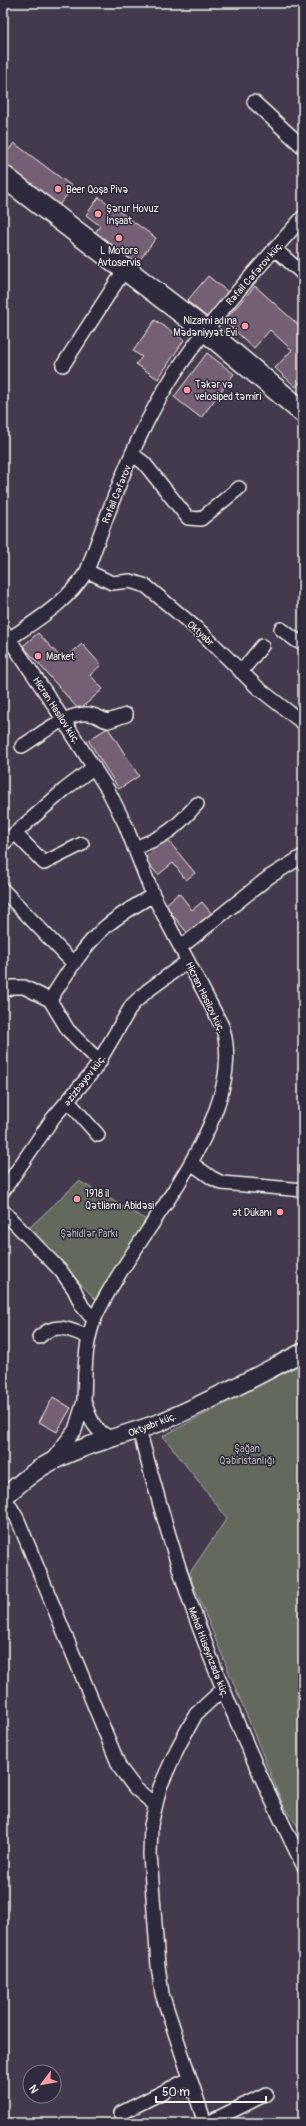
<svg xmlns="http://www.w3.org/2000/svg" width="306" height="2126" viewBox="0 0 306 2126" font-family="Pangolin,sans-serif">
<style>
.green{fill:#63695c;stroke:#acada2}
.building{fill:#755f75;stroke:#f4f1e8}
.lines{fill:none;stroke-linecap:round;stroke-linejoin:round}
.minor-casing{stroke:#f4f1e8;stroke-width:16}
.tertiary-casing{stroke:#f4f1e8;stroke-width:20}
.primary-casing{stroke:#f4f1e8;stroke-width:24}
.minor{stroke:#2f2a3d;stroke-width:13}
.tertiary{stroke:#2f2a3d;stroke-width:17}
.primary{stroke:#2f2a3d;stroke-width:21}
.poi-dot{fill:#ff9aa2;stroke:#2f2a3d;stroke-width:1.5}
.labels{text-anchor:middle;stroke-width:3;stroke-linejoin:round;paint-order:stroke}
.poi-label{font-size:10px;fill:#f4f1e8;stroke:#2f2a3d;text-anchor:start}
.street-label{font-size:10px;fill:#f4f1e8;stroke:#2f2a3d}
.park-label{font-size:10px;fill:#b3b4a9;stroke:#2f2a3d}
</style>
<rect width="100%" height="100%" fill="#443a4e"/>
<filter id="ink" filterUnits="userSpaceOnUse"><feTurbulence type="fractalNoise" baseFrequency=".025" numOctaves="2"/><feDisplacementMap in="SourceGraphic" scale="8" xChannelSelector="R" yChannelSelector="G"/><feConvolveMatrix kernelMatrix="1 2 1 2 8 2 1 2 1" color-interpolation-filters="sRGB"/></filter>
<g filter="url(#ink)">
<path class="green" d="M79,1181L147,1220L95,1299L29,1228Z
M303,1363V1834L284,1807L189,1574L227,1518L163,1436Z"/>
<path class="building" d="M14,143L73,187L57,208L3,167V157Z
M99,197L156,238L136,265L94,234L100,226L86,215Z
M208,276L228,292L207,317L187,301Z
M255,286L303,329V347L300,351L303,353V379L296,387L275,368L292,350L270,330L254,348L224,321Z
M155,320L184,340L158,379L136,364L142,357L133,351Z
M207,353L234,374L201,418L174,397Z
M38,633L63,660L82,644L101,665L90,675L103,689L79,710L23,646Z
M108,728L139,776L119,789L88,740Z
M167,839L195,873L186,880L173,863L158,875L144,858Z
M179,893L192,910L202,902L212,914L188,934L165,905Z
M53,1397L71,1408L57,1432L39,1422Z"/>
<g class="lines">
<defs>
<path id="minor" d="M254,102L303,147
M275,249L303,274
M63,365L125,269
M132,454L144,463L188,518L201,519L239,488
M87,571L112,583L130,581L146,586L202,633L258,688L303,723
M281,629L297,641L303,640
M3,630L50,699L108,790L125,824L153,895L222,1026C252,1117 130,1238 95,1318C84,1344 85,1374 84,1401
M9,639C40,618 66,603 87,571C112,501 138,426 181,364C217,312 261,265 303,217
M241,672L262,646
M22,746C40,735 72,708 93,715C98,716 103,720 108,721L126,715
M15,833L44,863L82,844
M3,844L64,790L94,767
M134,848C165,837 175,829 197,804
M3,890L74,964
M181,947L269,877L303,856
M3,991L12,987H24L50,1000L68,1030L100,1062
M50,1000C66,975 82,948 104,928C119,915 136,905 153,895
M68,1101L98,1135
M191,1163L212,1178L222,1183L303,1190
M3,1191L53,1118L94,1070L132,1005L147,991L188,961
M3,1211L61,1271L74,1289L82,1306L94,1320
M39,1337C57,1321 69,1330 89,1337
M139,1430C157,1495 175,1560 198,1624C228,1706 264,1786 303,1865
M52,1460L75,1430L84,1401C90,1419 94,1432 112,1438
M4,1496L17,1518L120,1768L135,1788L154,1804
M121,2113L189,2079
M205,2123L162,1994L158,1966L150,1855L151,1825L160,1787L178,1747L196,1714L223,1689
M208,2123L266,2094"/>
<path id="tertiary" d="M3,1498C18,1485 32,1472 49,1463C84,1444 124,1436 161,1422C210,1402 256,1376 303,1352"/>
<path id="primary" d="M3,176L206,331L303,412"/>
</defs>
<use href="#minor" class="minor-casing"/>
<use href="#tertiary" class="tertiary-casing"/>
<use href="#primary" class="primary-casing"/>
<use href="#minor" class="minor"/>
<use href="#tertiary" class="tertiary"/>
<use href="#primary" class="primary"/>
</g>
</g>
<g class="poi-dot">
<circle cx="58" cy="189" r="4"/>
<circle cx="98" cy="214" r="4"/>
<circle cx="119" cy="238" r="4"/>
<circle cx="245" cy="326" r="4"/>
<circle cx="187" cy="390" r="4"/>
<circle cx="38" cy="656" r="4"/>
<circle cx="77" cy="1199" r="4"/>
<circle cx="280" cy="1212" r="4"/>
</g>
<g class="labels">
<g class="poi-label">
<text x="66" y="193">Beer Qoşa Pivə</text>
<text x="106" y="212">Şərur Hovuz<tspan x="106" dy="12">İnşaat</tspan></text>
<text x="119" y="254" text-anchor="middle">L Motors<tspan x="119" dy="12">Avtoservis</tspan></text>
<text x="237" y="324" text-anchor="end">Nizami adına<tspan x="237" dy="12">Mədəniyyət Evi</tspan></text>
<text x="195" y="388">Təkər və<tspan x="195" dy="12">velosiped təmiri</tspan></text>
<text x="46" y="660">Market</text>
<text x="85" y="1197">1918 il<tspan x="85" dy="12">Qətliamı Abidəsi</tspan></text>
<text x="272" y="1216" text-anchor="end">Ət Dükanı</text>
</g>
<g class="street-label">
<text transform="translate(254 273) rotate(-49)" y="4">Rəfail Cəfərov küç.</text>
<text transform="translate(116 494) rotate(-68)" y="4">Rəfail Cəfərov</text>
<text transform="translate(201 633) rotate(42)" y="4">Oktyabr</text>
<text transform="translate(57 710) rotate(57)" y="4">Hicran Hasilov küç.</text>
<text transform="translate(206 997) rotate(64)" y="4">Hicran Hasilov küç.</text>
<text transform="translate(84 1080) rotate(-52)" y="4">Əzizbəyov küç.</text>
<text transform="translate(152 1424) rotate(-21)" y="4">Oktyabr küç.</text>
<text transform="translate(209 1652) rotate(69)" y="4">Mehdi Hüseynzadə küç.</text>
</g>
<g class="park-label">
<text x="89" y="1237">Şəhidlər Parkı</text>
<text x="247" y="1452">Şağan<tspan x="247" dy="12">Qəbiristanlığı</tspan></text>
</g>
</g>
<rect width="306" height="2126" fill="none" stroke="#2f2a3d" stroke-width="16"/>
<rect x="8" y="8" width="290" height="2110" fill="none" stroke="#f4f1e8" stroke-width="1.5" filter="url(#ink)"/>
<g transform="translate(42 2084) rotate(238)"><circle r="19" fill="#2f2a3d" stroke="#7e7a81"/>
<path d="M0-3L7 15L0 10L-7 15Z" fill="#ff9aa2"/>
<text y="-6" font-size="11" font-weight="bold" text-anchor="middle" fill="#f4f1e8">N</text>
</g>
<path d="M156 2096v6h110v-6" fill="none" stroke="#f4f1e8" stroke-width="2"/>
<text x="162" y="2096" font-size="12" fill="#f4f1e8" stroke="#2f2a3d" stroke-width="3" paint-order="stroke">50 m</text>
</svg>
